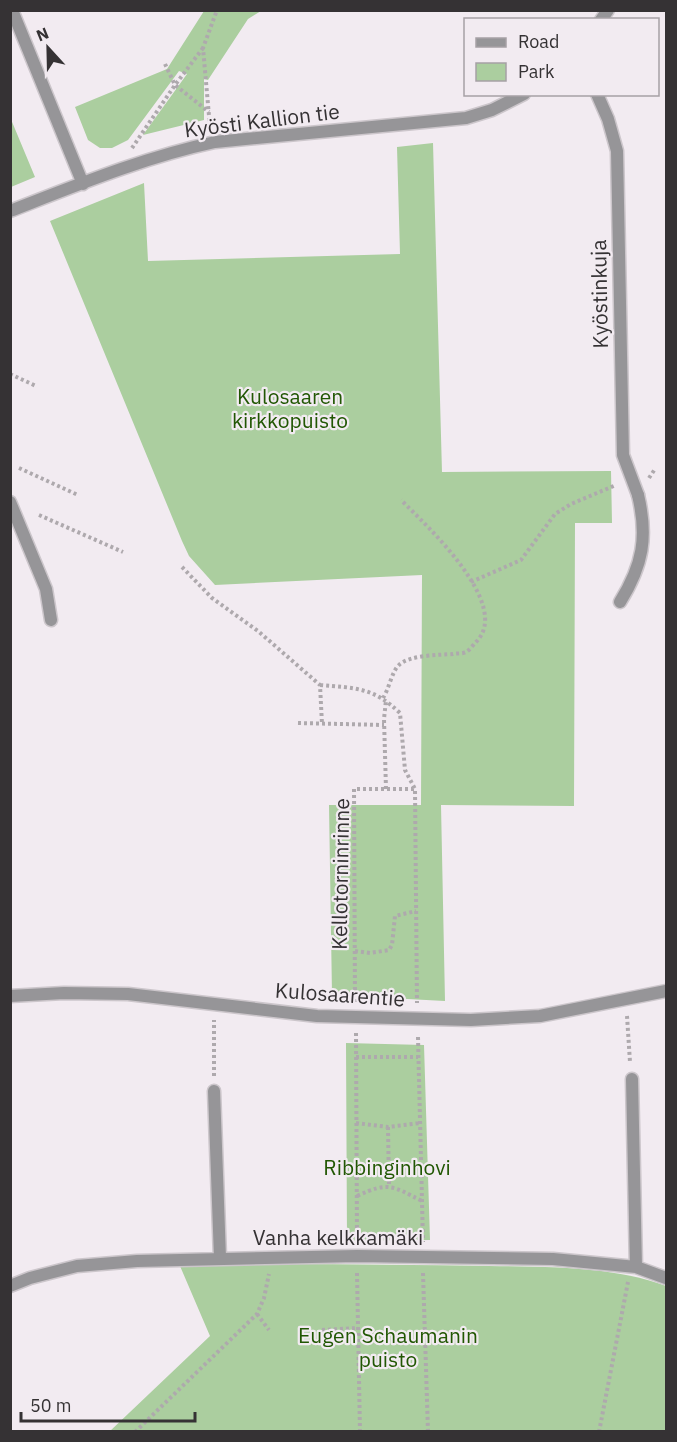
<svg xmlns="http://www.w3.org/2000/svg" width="677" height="1442" viewBox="0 0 677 1442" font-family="'IBM Plex Sans',sans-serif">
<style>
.green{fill:#abce9f}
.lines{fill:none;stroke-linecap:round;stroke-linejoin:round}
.service-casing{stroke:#ccc6cb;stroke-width:15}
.minor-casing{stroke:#ccc6cb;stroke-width:15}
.tertiary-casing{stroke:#ccc6cb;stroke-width:15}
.path{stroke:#aea9ad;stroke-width:4;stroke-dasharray:3 3;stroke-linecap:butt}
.service{stroke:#969598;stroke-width:12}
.minor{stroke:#969598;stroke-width:12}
.tertiary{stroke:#969598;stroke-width:12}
.labels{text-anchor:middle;stroke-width:4.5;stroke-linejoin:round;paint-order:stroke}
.street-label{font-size:21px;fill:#353234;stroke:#f2ebf1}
.park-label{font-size:21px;fill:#215703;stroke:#f2ebf1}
</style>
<rect width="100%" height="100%" fill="#f2ebf1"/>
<path class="green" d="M204,11H261L248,19L208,80L204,79V120L143,135L187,74L179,71L128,140L112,148H100L88,140L75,107L167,69Z
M10,117L35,177L11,187H10Z
M433,143L442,472L611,471L612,523H575L574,806L441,805L445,1001L332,995L329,805H421L422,575L215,585L189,556L182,541L50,221L144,183L148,261L400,254L397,147Z
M346,1043L424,1045L430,1240L347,1241Z
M283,1264C351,1264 420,1265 489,1266C546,1267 613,1266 666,1286V1431L109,1432L210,1336L180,1266Z"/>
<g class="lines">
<defs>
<path id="service" d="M620,602C643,565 648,537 638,495"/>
<path id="minor" d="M12,10L83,184
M601,20L608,10
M597,94L608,119L617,151L623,455L638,495
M10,211C77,185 145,157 215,142L466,118L492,110L524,94
M10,502L46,589L51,620
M632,1079L636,1267
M214,1091L220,1258
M10,1286L30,1278L77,1266L137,1261L357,1256L553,1259L636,1267L666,1278"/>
<path id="tertiary" d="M10,996L64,993L128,994L317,1016L471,1020L540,1016L666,991"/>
</defs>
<use href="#service" class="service-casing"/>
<use href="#minor" class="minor-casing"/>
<use href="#tertiary" class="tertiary-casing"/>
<path class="path" d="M165,64L175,85L209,112
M210,127L203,48L217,10
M132,148L175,85L203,48
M10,374L36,386
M19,468L78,495
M649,478L655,469
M39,515L123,552
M182,567L212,598L258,631L320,685L322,724
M471,582L521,560L555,514L571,504L616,485
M320,685C355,688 373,687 400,713L405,770L415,789
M383,698C389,689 392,671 399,665C409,655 439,655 453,654C456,653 463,654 466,652C470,650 473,645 476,642C513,605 427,526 401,500
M298,723L384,725
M386,789L384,719L386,700
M355,951L370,953L389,950L392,945L395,916L416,911
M355,1002L354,789H415L417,1003
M627,1016L630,1062
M356,1033L357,1239
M418,1037L423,1242
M356,1057H418
M214,1076V1020
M356,1123L388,1127L420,1123
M388,1127L389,1185
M357,1196C389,1181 392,1186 422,1201
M357,1273L360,1432
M423,1273L428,1432
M257,1314L269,1330
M322,1330L358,1328
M135,1432L257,1314L264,1298L269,1274
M599,1432L628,1282"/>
<use href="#service" class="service"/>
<use href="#minor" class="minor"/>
<use href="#tertiary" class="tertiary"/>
</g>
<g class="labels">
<g class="street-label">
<text transform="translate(262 121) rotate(-7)" y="7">Kyösti Kallion tie</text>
<text transform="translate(600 294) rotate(-91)" y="7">Kyöstinkuja</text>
<text transform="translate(341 874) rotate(-89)" y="7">Kellotorninrinne</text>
<text transform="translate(340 995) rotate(4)" y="7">Kulosaarentie</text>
<text x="338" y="1245">Vanha kelkkamäki</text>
</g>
<g class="park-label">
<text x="290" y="404">Kulosaaren<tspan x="290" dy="24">kirkkopuisto</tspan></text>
<text x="387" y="1175">Ribbinginhovi</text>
<text x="388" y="1343">Eugen Schaumanin<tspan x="388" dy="24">puisto</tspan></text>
</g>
</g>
<rect width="677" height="1442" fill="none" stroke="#353234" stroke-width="24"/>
<rect x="464" y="18" width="195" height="78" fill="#f2ebf1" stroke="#a6a1a5" stroke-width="1.5"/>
<rect x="476" y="38" width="30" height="9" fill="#969598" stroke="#a6a1a5" stroke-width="1.5"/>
<text x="518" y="48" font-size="18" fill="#353234">Road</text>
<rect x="476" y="63" width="30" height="18" fill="#abce9f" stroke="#a6a1a5" stroke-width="1.5"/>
<text x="518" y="78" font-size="18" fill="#353234">Park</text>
<g transform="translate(48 48) rotate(338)" stroke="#f2ebf1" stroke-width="4.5" paint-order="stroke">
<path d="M0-4.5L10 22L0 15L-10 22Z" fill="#353234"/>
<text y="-9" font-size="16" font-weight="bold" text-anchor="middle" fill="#353234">N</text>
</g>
<path d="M21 1412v9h174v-9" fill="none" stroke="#353234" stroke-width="3"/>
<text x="30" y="1412" font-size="18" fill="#353234" stroke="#f2ebf1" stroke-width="4.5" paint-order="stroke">50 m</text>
</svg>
